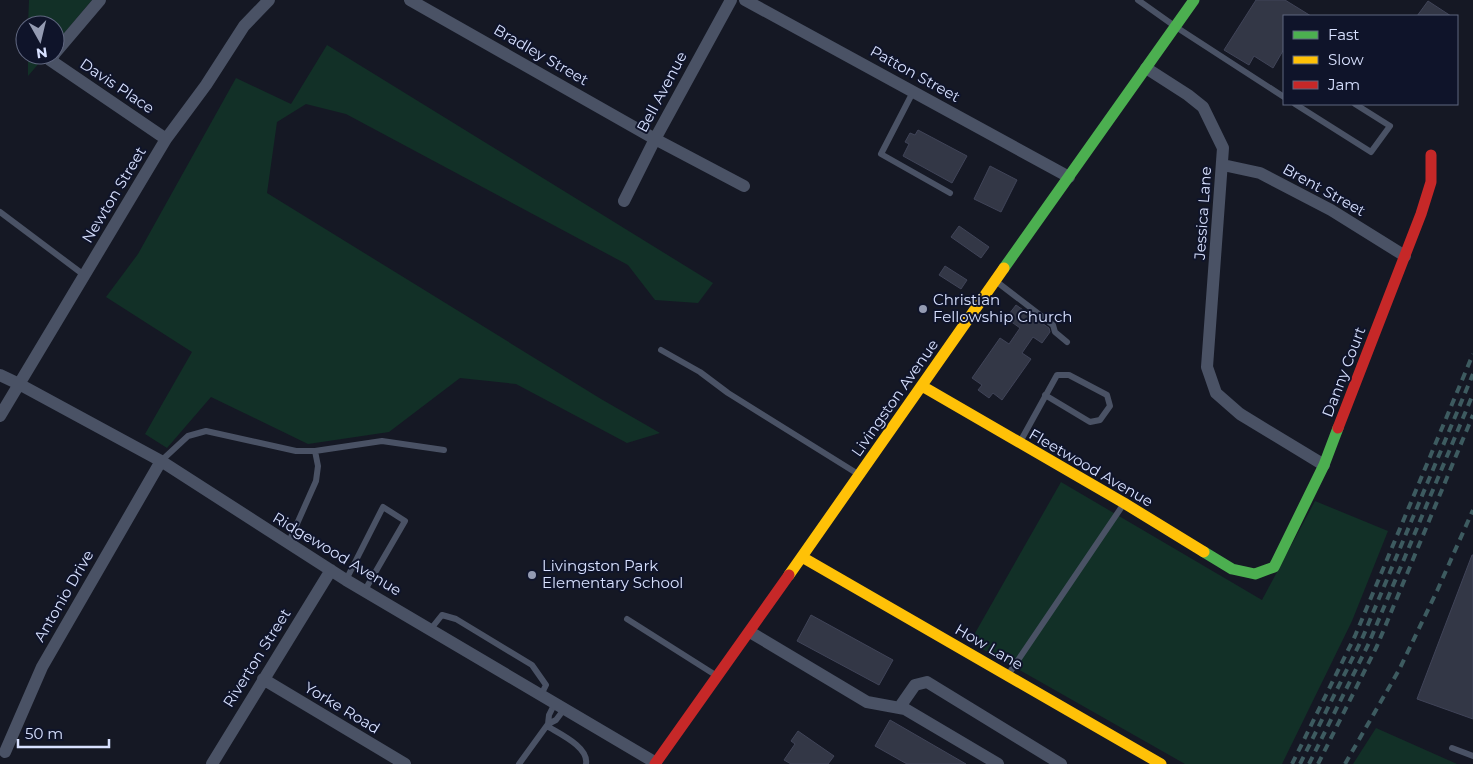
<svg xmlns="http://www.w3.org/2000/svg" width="1473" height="764" viewBox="0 0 1473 764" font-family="Montserrat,sans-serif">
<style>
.green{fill:#123027}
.building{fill:#333746;stroke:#404458}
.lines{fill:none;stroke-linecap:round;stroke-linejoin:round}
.lane{stroke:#4a5265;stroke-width:6}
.street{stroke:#4a5265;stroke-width:12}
.fast{stroke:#4caf50;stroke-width:11}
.slow{stroke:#ffc107;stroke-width:11}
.jam{stroke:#c62828;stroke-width:11}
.rail{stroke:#3d5b60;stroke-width:4;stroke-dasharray:8 6;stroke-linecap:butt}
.poi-dot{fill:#949bb2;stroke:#0f142a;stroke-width:2}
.labels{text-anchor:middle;stroke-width:4;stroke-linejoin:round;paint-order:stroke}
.street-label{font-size:15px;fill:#d8e1ff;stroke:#0f142a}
.poi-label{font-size:15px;fill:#d8e1ff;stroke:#0f142a;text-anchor:start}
</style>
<rect width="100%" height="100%" fill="#151824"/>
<path class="green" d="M29,0H92L55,44V25H28Z
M327,45L713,283L698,303L655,300L628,265L346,114L306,104L277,122L267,193L601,399L660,433L627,443L516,384L460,378L389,432L308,444L211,397L167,448L145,434L192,352L106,297L138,254L236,78L291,104Z
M28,55H46L28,76Z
M1061,482L1262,600L1315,501L1388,531L1352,621L1282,764H1185L970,642Z
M1376,728L1457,764H1353Z"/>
<path class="building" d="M1256,0H1285L1311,16H1284V49L1273,68L1254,56L1249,65L1224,50Z
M1428,1L1451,16H1417Z
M918,130L967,156L952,183L903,156L909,144L905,142L910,133L915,135Z
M990,166L1017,180L1001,212L974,199Z
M959,226L989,247L981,258L951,237Z
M945,266L967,280L961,289L939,275Z
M1016,305L1049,328L1050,332L1042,343L1033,337L1022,353L1031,359L1002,400L993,393L989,398L978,390L982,385L972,378L1000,338L1009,344L1020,328L1006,318Z
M1472,555H1473V719L1417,699Z
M811,615L893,660L879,685L797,641Z
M890,720L966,764H907L875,746Z
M798,731L834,756L828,764H791L784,760L795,744L791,741Z"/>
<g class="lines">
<path class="lane" d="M1138,0L1176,27L1284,97
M913,92L881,154L950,193
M1295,104L1371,152L1390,126L1355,104
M0,212L84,275
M997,282L1053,325L1055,332L1067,342
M661,350L700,372L728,393L858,474
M1020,442L1057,375H1069L1107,395L1110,406L1100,420L1090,422L1045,395
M161,461L188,436L206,431L296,451H315L382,441L444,450
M288,544L316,481L318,466L315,451
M346,580L383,507L405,521L365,590
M627,619L717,676
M430,630L442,615L456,619L532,665L546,685L541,695
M1008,675L1123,505
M548,724L549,715L555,703
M547,726C560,734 589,747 586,764
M1452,748L1473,756
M519,764L548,724L556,720L565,708"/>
<path class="street" d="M410,0L655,139L744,186
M745,0L1069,177
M55,53L100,0
M54,55L50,60L166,139
M1146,68L1188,95L1203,107L1223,148L1207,367L1216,393L1240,414L1324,465
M1223,165L1260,173L1331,210L1405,256
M624,201L655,139L731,0
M0,375L19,384L161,461L346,580L656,763
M0,416L166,139L206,85L244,26L269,0
M750,632L867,702L905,709L998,764
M263,679L405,764
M899,708L915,685L927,682L1061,764
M5,752L42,667L161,461
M212,764L331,570"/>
<path class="fast" d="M1004,268L1194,0
M1204,552L1232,569L1255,574L1274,567L1324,465L1338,428"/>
<path class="slow" d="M922,386L1124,503L1204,552
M802,557L1161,764
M789,575L1004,268"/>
<path class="jam" d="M1338,428L1421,214L1431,182V155
M655,764L789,575"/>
<path class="rail" d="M1292,764L1355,636L1473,354
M1300,764L1362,639L1473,374
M1309,764L1369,643L1473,394
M1318,764L1377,646L1473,415
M1345,764L1399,670L1437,591L1473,510"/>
</g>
<g class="poi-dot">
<circle cx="923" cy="309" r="5"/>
<circle cx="532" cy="575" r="5"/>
</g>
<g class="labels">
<g class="street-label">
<text transform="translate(541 55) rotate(30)" y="5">Bradley Street</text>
<text transform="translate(915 74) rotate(29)" y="5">Patton Street</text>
<text transform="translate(117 86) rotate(34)" y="5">Davis Place</text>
<text transform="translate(662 92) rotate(-62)" y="5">Bell Avenue</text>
<text transform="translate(1324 190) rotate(29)" y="5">Brent Street</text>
<text transform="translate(114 195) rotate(-59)" y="5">Newton Street</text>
<text transform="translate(1203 213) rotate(-86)" y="5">Jessica Lane</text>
<text transform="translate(1344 372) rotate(-69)" y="5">Danny Court</text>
<text transform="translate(895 398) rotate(-55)" y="5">Livingston Avenue</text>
<text transform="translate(1091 468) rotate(30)" y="5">Fleetwood Avenue</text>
<text transform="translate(337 554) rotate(31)" y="5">Ridgewood Avenue</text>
<text transform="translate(64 596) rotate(-60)" y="5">Antonio Drive</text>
<text transform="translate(989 647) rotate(30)" y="5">How Lane</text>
<text transform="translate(257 658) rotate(-58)" y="5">Riverton Street</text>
<text transform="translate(342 708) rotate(31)" y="5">Yorke Road</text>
</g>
<g class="poi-label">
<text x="933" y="305">Christian<tspan x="933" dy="17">Fellowship Church</tspan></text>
<text x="542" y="571">Livingston Park<tspan x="542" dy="17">Elementary School</tspan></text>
</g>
</g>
<rect x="1283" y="15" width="175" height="90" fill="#0f142a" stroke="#5f667f"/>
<rect x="1293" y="31" width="25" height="8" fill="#4caf50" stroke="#5f667f"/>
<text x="1328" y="40" font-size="15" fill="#d8e1ff">Fast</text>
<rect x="1293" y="56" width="25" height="8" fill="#ffc107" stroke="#5f667f"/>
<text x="1328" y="65" font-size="15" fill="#d8e1ff">Slow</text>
<rect x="1293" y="81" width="25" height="8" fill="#c62828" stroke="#5f667f"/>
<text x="1328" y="90" font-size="15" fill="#d8e1ff">Jam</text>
<g transform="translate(40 40) rotate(172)"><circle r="24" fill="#0f142a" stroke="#5f667f"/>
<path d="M0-4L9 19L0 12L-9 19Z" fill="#949bb2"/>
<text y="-8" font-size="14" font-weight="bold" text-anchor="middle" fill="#d8e1ff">N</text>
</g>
<path d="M18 739v8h91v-8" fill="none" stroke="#d8e1ff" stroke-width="2.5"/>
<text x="25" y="739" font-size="15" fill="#d8e1ff" stroke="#0f142a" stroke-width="4" paint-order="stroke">50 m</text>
</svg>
